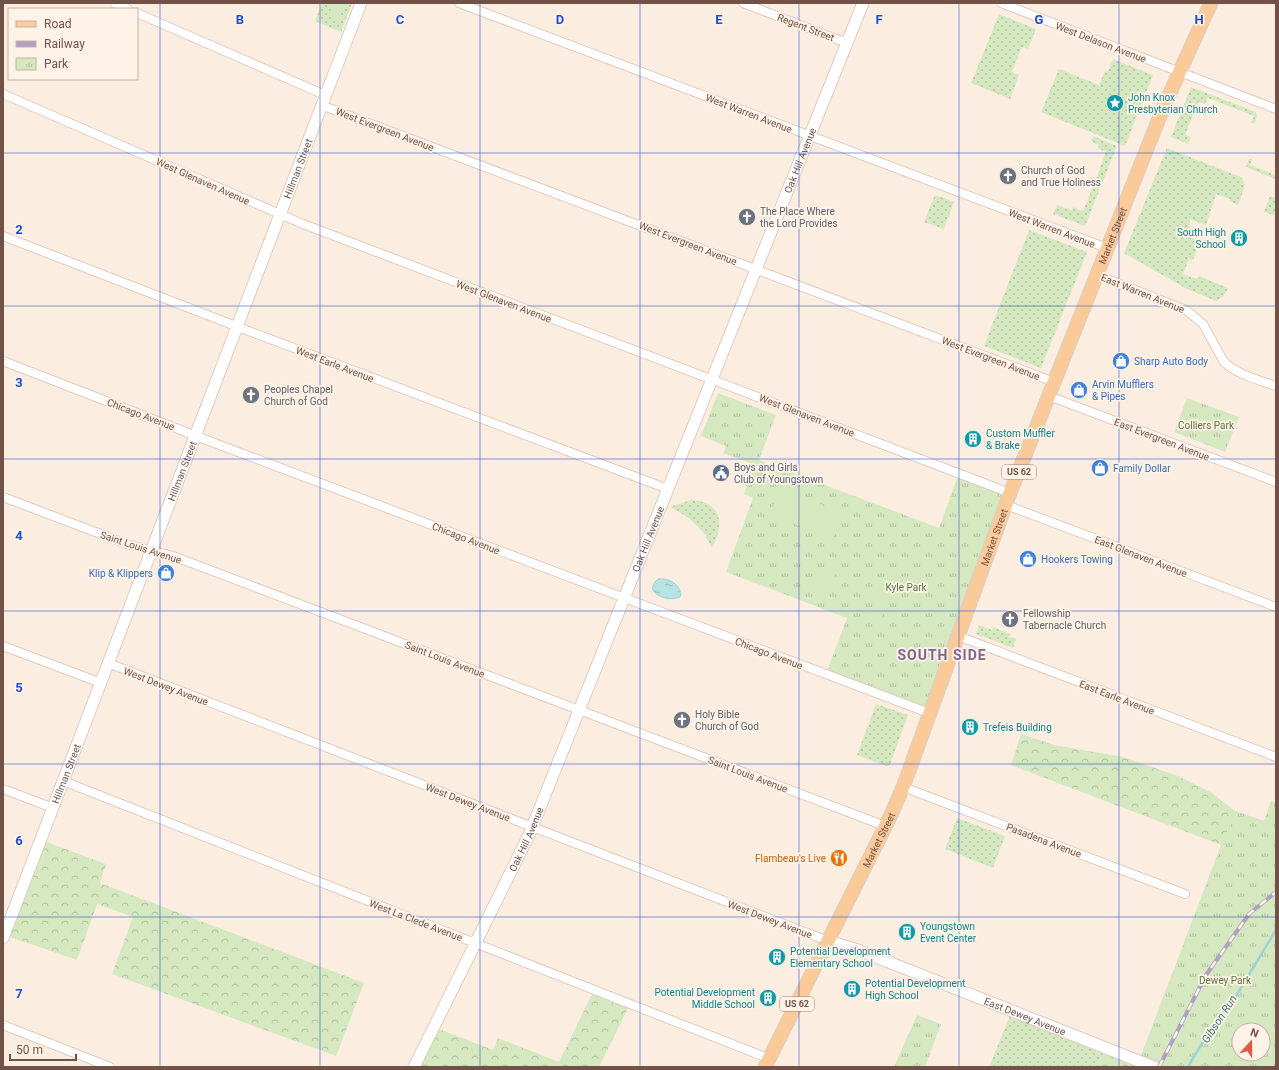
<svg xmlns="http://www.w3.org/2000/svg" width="1279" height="1070" viewBox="0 0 1279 1070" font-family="Roboto,sans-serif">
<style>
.grass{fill:url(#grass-dots)}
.forest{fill:url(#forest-crowns);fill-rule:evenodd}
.park{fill:url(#park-tufts);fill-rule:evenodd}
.garden{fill:#d5e8c0}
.water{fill:url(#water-ripples);stroke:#9cd3d6}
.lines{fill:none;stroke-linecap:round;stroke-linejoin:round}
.stream{stroke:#9cd3d6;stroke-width:2.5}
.minor-casing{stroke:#e1cbc0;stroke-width:10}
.tertiary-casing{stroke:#e1cbc0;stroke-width:13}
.primary-casing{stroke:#d8cfcc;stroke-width:15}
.minor{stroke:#fff;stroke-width:8}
.tertiary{stroke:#fff;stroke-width:11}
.primary{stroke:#faca99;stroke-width:13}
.rail-casing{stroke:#afa0c4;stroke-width:4}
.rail{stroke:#fff2e6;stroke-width:2.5;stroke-dasharray:8;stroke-linecap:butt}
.grid{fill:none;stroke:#1d4ed8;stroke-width:1;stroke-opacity:0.55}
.labels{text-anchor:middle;stroke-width:3.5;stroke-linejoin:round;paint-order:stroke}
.shield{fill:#fff2e6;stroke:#9c8277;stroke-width:1}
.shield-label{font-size:9px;font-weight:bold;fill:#725248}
.street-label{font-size:10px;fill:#725248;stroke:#fff2e6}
.culture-label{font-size:10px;fill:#0d838f;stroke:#fff2e6;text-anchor:start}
.worship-label{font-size:10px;fill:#5b616d;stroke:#fff2e6;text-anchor:start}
.shop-label{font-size:10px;fill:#366cbe;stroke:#fff2e6;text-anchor:start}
.park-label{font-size:10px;fill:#577841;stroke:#fff2e6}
.service-label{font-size:10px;fill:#4e5e75;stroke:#fff2e6;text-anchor:start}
.food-label{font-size:10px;fill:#c56008;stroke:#fff2e6;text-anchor:end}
.water-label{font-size:11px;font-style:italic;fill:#3c7577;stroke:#fff2e6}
.district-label{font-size:14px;font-weight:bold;letter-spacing:1px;fill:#7f6495;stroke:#fff2e6}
.grid-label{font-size:13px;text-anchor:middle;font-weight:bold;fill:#1d4ed8;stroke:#fff2e6;stroke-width:3.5;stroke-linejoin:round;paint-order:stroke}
</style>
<defs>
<pattern id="grass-dots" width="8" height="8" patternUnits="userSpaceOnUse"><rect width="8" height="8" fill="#d5e8c0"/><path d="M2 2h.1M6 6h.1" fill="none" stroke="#b1bf9e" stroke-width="1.8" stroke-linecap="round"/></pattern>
<pattern id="forest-crowns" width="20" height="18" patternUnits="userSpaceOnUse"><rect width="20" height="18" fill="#d5e8c0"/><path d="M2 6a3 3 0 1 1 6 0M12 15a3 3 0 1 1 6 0" fill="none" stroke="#b1bf9e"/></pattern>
<pattern id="park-tufts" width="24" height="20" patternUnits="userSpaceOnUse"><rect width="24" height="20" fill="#d5e8c0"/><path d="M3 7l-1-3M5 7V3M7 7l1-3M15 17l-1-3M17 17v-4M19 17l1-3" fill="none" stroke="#b1bf9e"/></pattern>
<pattern id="water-ripples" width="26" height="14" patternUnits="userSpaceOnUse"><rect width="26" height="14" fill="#b6e3e4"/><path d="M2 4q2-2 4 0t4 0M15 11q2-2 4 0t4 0" fill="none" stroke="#98bbbb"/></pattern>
</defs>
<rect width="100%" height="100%" fill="#fbeee0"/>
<path class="grass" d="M322,3H352L341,32L315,21Z
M999,14L1036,29L1028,49L1022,47L1012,72L1019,75L1010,99L971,83Z
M1113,59L1153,75L1125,146L1041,112L1059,69L1099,85L1105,71L1108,72Z
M1191,87L1256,112L1257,117L1255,123H1251L1254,116L1208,98L1205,104L1198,102L1185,135L1191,137L1188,144L1171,137Z
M1093,136L1117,146L1085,226L1053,214L1057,205L1072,210L1073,207L1083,211L1094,184L1089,182L1091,177L1096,179L1106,152L1098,148L1099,145L1091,141Z
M1167,148L1241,177L1245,185L1238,205L1229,201L1230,199L1216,194L1206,225L1190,219L1189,229L1186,235L1200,241L1193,260L1189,259L1183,274L1198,279L1199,276L1228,288L1224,296L1216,301L1187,289L1124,253Z
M1249,159H1252L1250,165L1276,175V179L1246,167Z
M935,195L954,202L944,229L924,222Z
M1270,196L1276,198V216L1264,212Z
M1029,230L1087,252L1041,368L984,346Z
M691,500C722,502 725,524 712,548C704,529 689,516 670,507Z
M979,625L992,630L993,627L1010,634L1009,637L1016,639L1013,648L976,634Z
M876,704L908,715L889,767L857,755Z
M957,818L1005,836L993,868L945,849Z
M1012,1011L1105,1048L1098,1067H989Z"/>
<path class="forest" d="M1021,734L1054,745L1123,757L1178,776L1212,793L1235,811L1264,821L1271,801L1276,803V1067H1098L1105,1048L1139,1061L1221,845L1011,765ZM1239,1030H1263V1054H1239Z
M41,840L106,864L100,883L364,983L336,1056L112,974L133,917L97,904L77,960L4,935Z
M594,990L630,1004L599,1067H414L434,1027L493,1050L498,1038L559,1062Z"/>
<path class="park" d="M718,393L776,415L759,460L939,528L959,473L1010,493L929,713L826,674L847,618L726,572L753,498L744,494L747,486L742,484L750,463L723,453L726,446L701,436Z
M1187,398L1239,417L1225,452L1174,432Z
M1271,801L1276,803V1067H1154L1139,1061L1235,811L1264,821ZM1239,1030H1263V1054H1239Z
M917,1015L941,1024L925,1067H894Z"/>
<path class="garden" d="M332,3H344L342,12L338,20L330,12Z
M781,487L843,514L832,540L770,513Z
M823,569L836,573L827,598L814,593Z
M880,586L892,591L881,620L869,616Z"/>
<path class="water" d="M658,579C668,578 678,583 681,593L680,597C671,601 656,598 652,588L655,582Z"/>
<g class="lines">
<path class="stream" d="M1188,1067L1201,1045L1236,996L1276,930"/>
<defs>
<path id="minor" d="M114,3L128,9
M459,3L1107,248
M743,3L847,43
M1001,3L1276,109
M137,13L325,95
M3,94L303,224L1010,493
M321,105L1054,382
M3,236L246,330L668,489
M1097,275L1186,310L1203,324L1224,362C1238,375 1259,380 1276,386
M3,361L204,439L929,713
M1049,396L1276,482
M3,497L127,544L173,556L885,826
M1006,505L1276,607
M958,636L1276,757
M3,646L101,683
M108,663L828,941
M63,781L770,1059
M903,787L1185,894
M3,789L53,808
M3,1025L110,1067"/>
<g id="tertiary">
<path id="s1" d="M3,938L361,3"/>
<path id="s2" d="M828,941L858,950L896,965L1154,1067"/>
<path id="s3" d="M414,1067L529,835L863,3"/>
</g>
<g id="primary">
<path id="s4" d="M765,1067L890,817L903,787L1010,493L1164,106L1211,3"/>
</g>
</defs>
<use href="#minor" class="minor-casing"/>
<use href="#tertiary" class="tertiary-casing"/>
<use href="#primary" class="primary-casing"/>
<use href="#minor" class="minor"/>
<use href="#tertiary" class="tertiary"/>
<use href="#primary" class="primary"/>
<defs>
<path id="rail" d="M1159,1067L1206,975L1249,914L1276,892"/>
</defs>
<use href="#rail" class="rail-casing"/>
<use href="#rail" class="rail"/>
</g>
<path class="grid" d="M160,3V1067M320,3V1067M480,3V1067M640,3V1067M799,3V1067M959,3V1067M1119,3V1067M3,153H1276M3,306H1276M3,459H1276M3,611H1276M3,764H1276M3,917H1276"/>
<defs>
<symbol id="sight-disc" viewBox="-11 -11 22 22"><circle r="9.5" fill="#0f9aa8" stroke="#fff2e6"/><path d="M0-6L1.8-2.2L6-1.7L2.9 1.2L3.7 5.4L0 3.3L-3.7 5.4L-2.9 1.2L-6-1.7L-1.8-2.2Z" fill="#fff"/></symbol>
<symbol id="church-disc" viewBox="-11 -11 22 22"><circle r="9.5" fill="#6b7280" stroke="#fff2e6"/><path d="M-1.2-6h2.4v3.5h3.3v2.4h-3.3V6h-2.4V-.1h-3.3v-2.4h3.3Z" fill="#fff"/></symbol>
<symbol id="building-disc" viewBox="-11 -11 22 22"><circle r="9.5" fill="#0f9aa8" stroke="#fff2e6"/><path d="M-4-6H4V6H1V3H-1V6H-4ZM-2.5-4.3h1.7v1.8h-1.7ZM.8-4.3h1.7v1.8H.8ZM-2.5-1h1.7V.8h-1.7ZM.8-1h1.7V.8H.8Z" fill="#fff"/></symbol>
<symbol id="shop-disc" viewBox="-11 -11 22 22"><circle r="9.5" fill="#3f7fe0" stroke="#fff2e6"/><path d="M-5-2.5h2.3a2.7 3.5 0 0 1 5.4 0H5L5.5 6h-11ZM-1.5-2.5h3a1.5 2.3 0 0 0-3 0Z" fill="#fff"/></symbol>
<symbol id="civic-disc" viewBox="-11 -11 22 22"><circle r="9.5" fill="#5c6f8a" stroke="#fff2e6"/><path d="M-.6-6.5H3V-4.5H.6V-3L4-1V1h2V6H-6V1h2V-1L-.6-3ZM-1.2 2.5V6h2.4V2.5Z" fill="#fff"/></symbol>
<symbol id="restaurant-disc" viewBox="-11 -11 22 22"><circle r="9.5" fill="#e8710a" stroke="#fff2e6"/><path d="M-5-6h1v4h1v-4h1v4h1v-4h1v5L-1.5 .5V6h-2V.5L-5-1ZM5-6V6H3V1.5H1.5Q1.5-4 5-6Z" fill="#fff"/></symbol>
</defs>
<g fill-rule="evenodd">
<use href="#sight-disc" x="1105" y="93" width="20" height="20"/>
<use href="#church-disc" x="998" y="166" width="20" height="20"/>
<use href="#church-disc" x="737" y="207" width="20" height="20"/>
<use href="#building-disc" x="1229" y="228" width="20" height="20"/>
<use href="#shop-disc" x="1111" y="351" width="20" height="20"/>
<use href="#shop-disc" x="1069" y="380" width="20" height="20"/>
<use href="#church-disc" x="241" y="385" width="20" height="20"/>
<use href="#building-disc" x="963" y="429" width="20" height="20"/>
<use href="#shop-disc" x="1090" y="458" width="20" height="20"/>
<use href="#civic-disc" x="711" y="463" width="20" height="20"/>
<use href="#shop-disc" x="1018" y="549" width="20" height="20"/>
<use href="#shop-disc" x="156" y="563" width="20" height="20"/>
<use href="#church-disc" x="1000" y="609" width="20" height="20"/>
<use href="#church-disc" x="672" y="710" width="20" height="20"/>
<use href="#building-disc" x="960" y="717" width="20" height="20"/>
<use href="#restaurant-disc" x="829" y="848" width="20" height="20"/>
<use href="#building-disc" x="897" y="922" width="20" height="20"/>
<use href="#building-disc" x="767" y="947" width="20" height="20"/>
<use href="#building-disc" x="842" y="979" width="20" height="20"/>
<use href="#building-disc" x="758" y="988" width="20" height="20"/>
</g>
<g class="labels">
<g class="shield">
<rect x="1002" y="465" width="34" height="14" rx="3"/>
<rect x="780" y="997" width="34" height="14" rx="3"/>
</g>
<g class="shield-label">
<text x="1019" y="475">US 62</text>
<text x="797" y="1007">US 62</text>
</g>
<g class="street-label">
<text transform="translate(806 27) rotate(21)" y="4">Regent Street</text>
<text transform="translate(1101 42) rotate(21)" y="4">West Delason Avenue</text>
<text transform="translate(749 113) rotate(21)" y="4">West Warren Avenue</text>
<text transform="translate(385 129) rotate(21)" y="4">West Evergreen Avenue</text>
<text dy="4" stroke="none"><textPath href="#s3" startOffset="986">Oak Hill Avenue</textPath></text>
<text dy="4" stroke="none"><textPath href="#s1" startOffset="824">Hillman Street</textPath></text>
<text transform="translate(203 181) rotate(24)" y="4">West Glenaven Avenue</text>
<text transform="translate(1052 228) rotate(21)" y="4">West Warren Avenue</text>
<text dy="4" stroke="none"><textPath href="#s4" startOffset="902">Market Street</textPath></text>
<text transform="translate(688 243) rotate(21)" y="4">West Evergreen Avenue</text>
<text transform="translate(1143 293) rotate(22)" y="4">East Warren Avenue</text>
<text transform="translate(504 301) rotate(21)" y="4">West Glenaven Avenue</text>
<text transform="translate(991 358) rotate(21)" y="4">West Evergreen Avenue</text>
<text transform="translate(335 364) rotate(21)" y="4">West Earle Avenue</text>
<text transform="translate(141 414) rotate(21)" y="4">Chicago Avenue</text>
<text transform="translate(807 415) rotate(21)" y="4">West Glenaven Avenue</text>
<text transform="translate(1162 439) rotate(21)" y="4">East Evergreen Avenue</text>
<text dy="4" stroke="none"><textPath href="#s1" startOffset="500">Hillman Street</textPath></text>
<text transform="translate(466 538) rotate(21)" y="4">Chicago Avenue</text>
<text dy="4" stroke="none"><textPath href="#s4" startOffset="578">Market Street</textPath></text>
<text dy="4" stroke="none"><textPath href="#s3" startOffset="578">Oak Hill Avenue</textPath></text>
<text transform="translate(141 547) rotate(18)" y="4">Saint Louis Avenue</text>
<text transform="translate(1141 556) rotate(21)" y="4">East Glenaven Avenue</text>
<text transform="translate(769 653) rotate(21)" y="4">Chicago Avenue</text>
<text transform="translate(445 659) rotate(21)" y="4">Saint Louis Avenue</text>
<text transform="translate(166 686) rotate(21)" y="4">West Dewey Avenue</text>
<text transform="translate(1117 697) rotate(21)" y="4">East Earle Avenue</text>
<text dy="4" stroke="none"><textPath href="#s1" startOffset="176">Hillman Street</textPath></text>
<text transform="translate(748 774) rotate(21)" y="4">Saint Louis Avenue</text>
<text transform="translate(468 802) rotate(21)" y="4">West Dewey Avenue</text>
<text dy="4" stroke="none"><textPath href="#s3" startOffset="254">Oak Hill Avenue</textPath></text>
<text dy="4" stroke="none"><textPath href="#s4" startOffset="254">Market Street</textPath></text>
<text transform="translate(1044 840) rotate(21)" y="4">Pasadena Avenue</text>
<text transform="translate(770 919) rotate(21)" y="4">West Dewey Avenue</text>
<text transform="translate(416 920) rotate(21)" y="4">West La Clede Avenue</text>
<text dy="4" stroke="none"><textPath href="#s2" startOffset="211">East Dewey Avenue</textPath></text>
</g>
<g class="culture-label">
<text x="1128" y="101">John Knox<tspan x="1128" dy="12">Presbyterian Church</tspan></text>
<text x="1226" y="236" text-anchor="end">South High<tspan x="1226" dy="12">School</tspan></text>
<text x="986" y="437">Custom Muffler<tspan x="986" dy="12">&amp; Brake</tspan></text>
<text x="983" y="731">Trefeis Building</text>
<text x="920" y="930">Youngstown<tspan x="920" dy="12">Event Center</tspan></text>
<text x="790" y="955">Potential Development<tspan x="790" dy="12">Elementary School</tspan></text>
<text x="865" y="987">Potential Development<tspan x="865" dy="12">High School</tspan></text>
<text x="755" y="996" text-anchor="end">Potential Development<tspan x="755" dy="12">Middle School</tspan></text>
</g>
<g class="worship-label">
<text x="1021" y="174">Church of God<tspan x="1021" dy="12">and True Holiness</tspan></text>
<text x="760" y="215">The Place Where<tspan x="760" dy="12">the Lord Provides</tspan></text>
<text x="264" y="393">Peoples Chapel<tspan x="264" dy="12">Church of God</tspan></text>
<text x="1023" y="617">Fellowship<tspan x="1023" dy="12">Tabernacle Church</tspan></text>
<text x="695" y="718">Holy Bible<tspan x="695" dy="12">Church of God</tspan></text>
</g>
<g class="shop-label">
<text x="1134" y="365">Sharp Auto Body</text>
<text x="1092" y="388">Arvin Mufflers<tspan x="1092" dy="12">&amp; Pipes</tspan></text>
<text x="1113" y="472">Family Dollar</text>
<text x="1041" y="563">Hookers Towing</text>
<text x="153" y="577" text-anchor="end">Klip &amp; Klippers</text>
</g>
<g class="park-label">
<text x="1206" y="429">Colliers Park</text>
<text x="906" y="591">Kyle Park</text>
<text x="1225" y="984">Dewey Park</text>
</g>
<g class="service-label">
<text x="734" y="471">Boys and Girls<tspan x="734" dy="12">Club of Youngstown</tspan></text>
</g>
<g class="food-label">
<text x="826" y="862">Flambeau's Live</text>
</g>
<g class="water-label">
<text transform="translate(1219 1019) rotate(-57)" y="4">Gibson Run</text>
</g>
<g class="district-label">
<text x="942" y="660">SOUTH SIDE</text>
</g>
</g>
<g class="grid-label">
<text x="240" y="24">B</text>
<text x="400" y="24">C</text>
<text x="560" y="24">D</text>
<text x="719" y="24">E</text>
<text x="879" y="24">F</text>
<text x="1039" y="24">G</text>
<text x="1199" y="24">H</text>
<text x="19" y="234">2</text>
<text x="19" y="387">3</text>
<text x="19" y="540">4</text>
<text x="19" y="692">5</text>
<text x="19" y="845">6</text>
<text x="19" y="998">7</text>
</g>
<rect width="1279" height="1070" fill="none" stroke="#725248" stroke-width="8"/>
<rect x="8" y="8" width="130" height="72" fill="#fff2e6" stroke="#c7b2a7"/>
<rect x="16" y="21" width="20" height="6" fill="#faca99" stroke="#c7b2a7"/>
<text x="44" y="28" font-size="12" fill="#725248">Road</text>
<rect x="16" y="41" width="20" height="6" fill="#afa0c4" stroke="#c7b2a7"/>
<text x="44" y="48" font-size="12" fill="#725248">Railway</text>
<rect x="16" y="58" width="20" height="12" fill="url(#park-tufts)" stroke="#c7b2a7"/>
<text x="44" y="68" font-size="12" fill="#725248">Park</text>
<g transform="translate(1251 1042) rotate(21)"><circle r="19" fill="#fff2e6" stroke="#c7b2a7"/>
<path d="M0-3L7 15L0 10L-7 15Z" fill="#e45747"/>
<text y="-6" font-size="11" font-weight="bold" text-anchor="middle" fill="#725248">N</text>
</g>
<path d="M10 1054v6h66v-6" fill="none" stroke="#725248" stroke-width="2"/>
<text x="16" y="1054" font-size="12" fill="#725248" stroke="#fff2e6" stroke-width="3" paint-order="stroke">50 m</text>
</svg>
